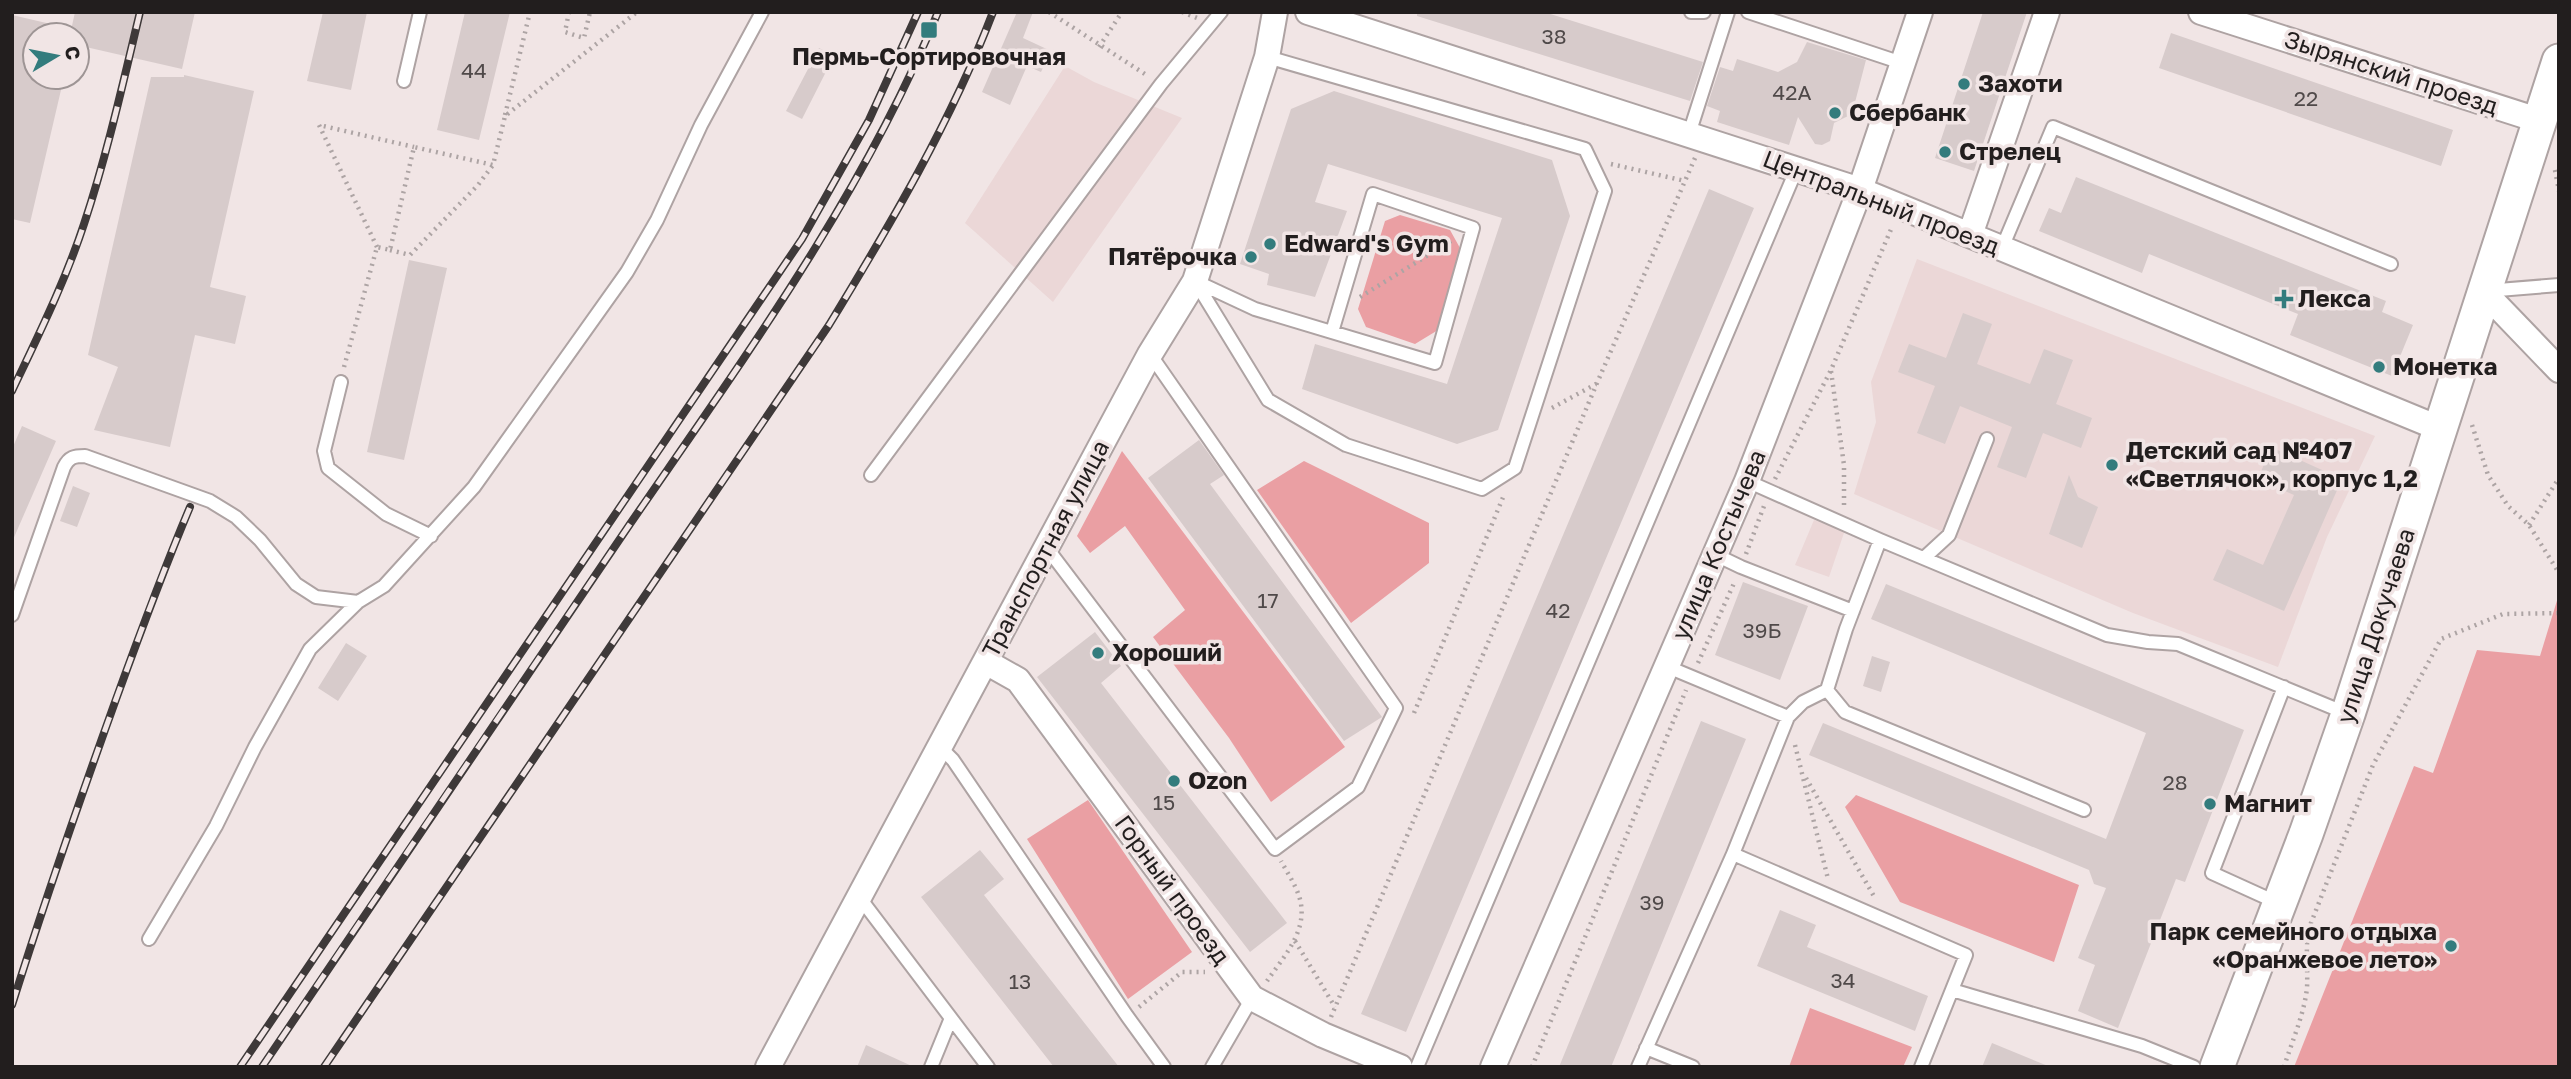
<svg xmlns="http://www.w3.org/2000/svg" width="2571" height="1079" viewBox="0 0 2571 1079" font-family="'Golos Text',sans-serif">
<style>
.built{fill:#ebd7d7}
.green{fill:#ea9fa3}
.building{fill:#d7cbcb}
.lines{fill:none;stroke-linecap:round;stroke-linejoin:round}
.service-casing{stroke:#aea3a3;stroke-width:16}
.minor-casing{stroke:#aea3a3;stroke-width:28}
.secondary-casing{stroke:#aea3a3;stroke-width:37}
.path{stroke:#ada4a4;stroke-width:4.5;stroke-dasharray:2 5;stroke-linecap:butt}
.service{stroke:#fff;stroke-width:12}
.minor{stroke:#fff;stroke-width:24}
.secondary{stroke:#fff;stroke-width:33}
.rail-casing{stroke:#3e3939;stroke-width:8}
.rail{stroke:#f1e5e5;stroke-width:5;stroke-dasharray:16;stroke-linecap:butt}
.poi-dot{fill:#337c7d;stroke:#f1e5e5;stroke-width:2.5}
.labels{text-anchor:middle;stroke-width:7;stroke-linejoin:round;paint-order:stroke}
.number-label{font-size:21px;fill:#4f4949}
.poi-label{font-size:24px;font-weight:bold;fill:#221e1e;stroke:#f1e5e5;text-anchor:start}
.street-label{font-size:24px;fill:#221e1e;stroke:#f1e5e5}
</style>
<rect width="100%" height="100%" fill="#f1e5e5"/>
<path class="built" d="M1065,66L1094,82L1182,118L1053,302L965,223Z
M1917,259L2375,436L2327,537L2278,667L2133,613L1854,494L1876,422L1871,382Z
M1814,520L1845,530L1829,577L1795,565Z"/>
<path class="green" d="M1400,215L1450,230L1460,248L1438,330L1415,344L1366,327L1358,309L1385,221Z
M1122,451L1345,747L1271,802L1229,738L1153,637L1185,610L1125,526L1090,553L1077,536Z
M1304,461L1429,523V563L1351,623L1257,490Z
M2559,594V1067H2294L2414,766L2433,773L2477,650L2540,656Z
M1856,795L2079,885L2054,962L1900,902L1845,807Z
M1088,800L1192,952L1128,999L1027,839Z
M1810,1008L1912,1047L1903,1067H1789Z"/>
<path class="building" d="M75,12H195L182,69L77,45V35H70Z
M323,12H367L351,90L307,81Z
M465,12H510L479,140L437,130Z
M1017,12H1033L1023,38L1051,51L1041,72L1027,66L1010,105L982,92Z
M1417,12H1544L1703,62L1690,101L1417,16Z
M1983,12H2027L1974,171L1935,158Z
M12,15L68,28V35H35V77H64L30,223L12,219Z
M2171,33L2453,130L2441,166L2159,68Z
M1807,42L1866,60L1852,114L1834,123L1830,141L1822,145L1815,144L1798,117L1789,145L1717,122L1720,111L1707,106L1720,67L1733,71L1737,59L1778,72L1797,62Z
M819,48L834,56L802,119L786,111Z
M184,75L254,91L210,287L246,296L235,344L195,335L170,447L94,430L118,367L88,355L151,77H184Z
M1334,91L1552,160L1570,216L1498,430L1457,444L1302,389L1315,344L1447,384L1502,218L1328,164L1315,202L1347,211L1315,297L1267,285L1269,274L1240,264L1291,109Z
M2076,177L2386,301L2382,312L2413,325L2392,376L2290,335L2298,314L2149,254L2142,273L2039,231L2049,208L2061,213Z
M1709,189L1754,208L1406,1032L1361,1014Z
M409,260L447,268L404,460L367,452Z
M1963,313L1992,324L1977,364L2030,384L2044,349L2073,360L2056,404L2092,418L2081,448L2043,433L2026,478L1997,467L2012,427L1960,406L1945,444L1917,433L1935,386L1898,372L1909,344L1946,358Z
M22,426L56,441L12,542V449Z
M1199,440L1224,475L1210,484L1382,717L1344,741L1148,478Z
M2271,447L2342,479L2284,611L2213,580L2227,549L2263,565L2294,495L2258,479Z
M2069,475L2078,497L2098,507L2082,548L2049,534Z
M73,486L90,493L77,527L60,521Z
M1743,582L1808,606L1780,680L1715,655Z
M1886,584L2244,730L2185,882L2176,879L2118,1028L2078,1011L2095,965L2078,958L2106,888L2094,884L2089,870L1809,755L1823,723L2106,839L2146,733L1871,619Z
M1095,632L1121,666L1101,683L1287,923L1250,952L1037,677Z
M346,643L367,656L338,701L318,688Z
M1872,656L1890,662L1881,692L1863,686Z
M1701,721L1746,739L1611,1067H1559Z
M980,850L1004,879L984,895L1119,1067H1054L921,897Z
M1780,910L1816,925L1807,947L1928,996L1915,1031L1757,966Z
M1992,1043L2048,1066V1067H1982Z
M866,1045L914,1067H857Z"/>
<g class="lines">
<defs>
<path id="service" d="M1691,12H1704
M1748,12L1902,63
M404,81L420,12
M1689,134L1728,12
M2002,248L2053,127L2391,264
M1195,281L1268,400L1346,445L1482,489L1515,468L1605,191L1585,149L1267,57
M1195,281L1255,309L1435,363L1473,228L1373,194L1332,332
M2486,291L2559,285
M341,382L324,451L328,468L386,514L431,536
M871,475L1161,84L1221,12
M1747,481L1880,540L2107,635L2148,642L2178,644L2348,714
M1047,548L1275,849L1358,787L1396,708L1150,354
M1716,555L1741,567L1853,611
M1924,558L1949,535L1987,439
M12,615L64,467C69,457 74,456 85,456L210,501L236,517L260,540L296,584L316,597L358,602L384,586L474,487L627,272L657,220L701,125L762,12
M1668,667L1788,717
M1827,690L1845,712L2084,810
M941,748L953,760L1127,1016L1164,1067
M1733,854L1966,955L1921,1067
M860,898L988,1067
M2278,903L2212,873L2284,687
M149,939L216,826L255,747L310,649L358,602
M1952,990L2142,1046L2194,1067
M1646,1048L1693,1067
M931,1067L951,1018
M1212,1067L1252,998
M1417,1067L1797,168
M1638,1067L1733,854L1788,717L1803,702L1827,690L1846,629L1880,540"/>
<path id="minor" d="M1308,12L1860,190L2441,429
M2201,12L2541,121
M1970,235L2047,12
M2484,292L2559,370
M986,662L1018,680L1252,998L1323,1035L1400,1067
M768,1067L1150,354L1195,281L1267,57L1275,12
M1493,1067L1747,481L1860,190L1920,12"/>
<path id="secondary" d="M2217,1067L2306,834L2348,714L2559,61"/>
</defs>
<use href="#service" class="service-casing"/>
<use href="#minor" class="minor-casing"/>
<use href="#secondary" class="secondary-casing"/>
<path class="path" d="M569,12L565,32L584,38L590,12
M1049,12L1148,76
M1182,12L1197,18
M1099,47L1122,12
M505,115L530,12
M1611,164L1685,181
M2555,170L2559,191
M377,247L319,125L414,147
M390,250L410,255L478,185L493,165
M1360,297L1451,241
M344,367L377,247L390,250L414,147L493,165L505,116L637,12
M1831,371L1844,465V508
M1552,408L1596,384
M2472,425L2488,475L2508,506L2529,525L2559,573
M1775,479L1831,370L1892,227
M2529,525L2559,478
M1746,554L1764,506
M1698,663L1735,581
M1414,713L1504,495
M1795,745L1828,879
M1806,778L1875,898
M1295,941L1335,1007
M1267,981C1284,956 1310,929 1299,896C1295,884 1287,872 1281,861
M1139,1007L1182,972H1205
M1331,1017L1597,383L1695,158
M1532,1067L1686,690
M2284,1067C2292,1041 2304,1015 2307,988C2308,968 2305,949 2309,928L2373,765L2441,639L2503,614L2559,613"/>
<use href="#service" class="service"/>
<use href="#minor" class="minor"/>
<use href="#secondary" class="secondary"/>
<defs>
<path id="rail" d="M12,391C38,336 65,282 84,224C107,155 123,83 140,12
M12,1005C44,903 79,802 115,702C139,636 163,571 190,507
M240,1067L802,239L869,120L918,12
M262,1067C384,886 507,705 630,524C742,361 862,197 938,12
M324,1067L829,325C890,225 951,122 993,12"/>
</defs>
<use href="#rail" class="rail-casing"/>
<use href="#rail" class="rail"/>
</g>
<g class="poi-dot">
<rect x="920" y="21" width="18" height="18" rx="3.5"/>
<circle cx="1964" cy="84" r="7"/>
<circle cx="1835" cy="113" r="7"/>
<circle cx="1945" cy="152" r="7"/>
<circle cx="1270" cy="244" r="7"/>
<circle cx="1251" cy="257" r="7"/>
<path d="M2280.5 288.5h7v7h7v7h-7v7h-7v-7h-7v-7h7z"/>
<circle cx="2379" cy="367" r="7"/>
<circle cx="2112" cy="465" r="7"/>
<circle cx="1098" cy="653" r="7"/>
<circle cx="1174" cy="781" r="7"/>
<circle cx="2210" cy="804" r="7"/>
<circle cx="2451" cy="946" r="7"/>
</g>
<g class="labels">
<g class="number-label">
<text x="1554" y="44">38</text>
<text x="474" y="78">44</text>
<text x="1792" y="100">42А</text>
<text x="2306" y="106">22</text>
<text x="1268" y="608">17</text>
<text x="1558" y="618">42</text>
<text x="1762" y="638">39Б</text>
<text x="2175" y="790">28</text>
<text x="1164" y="810">15</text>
<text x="1652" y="910">39</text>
<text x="1843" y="988">34</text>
<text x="1020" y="989">13</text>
</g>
<g class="poi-label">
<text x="929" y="65" text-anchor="middle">Пермь-Сортировочная</text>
<text x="1978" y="92">Захоти</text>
<text x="1849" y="121">Сбербанк</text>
<text x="1959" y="160">Стрелец</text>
<text x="1284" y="252">Edward's Gym</text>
<text x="1237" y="265" text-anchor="end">Пятёрочка</text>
<text x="2298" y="307">Лекса</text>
<text x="2393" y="375">Монетка</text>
<text x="2126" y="459">Детский сад №407<tspan x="2126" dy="28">«Светлячок», корпус 1,2</tspan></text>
<text x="1112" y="661">Хороший</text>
<text x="1188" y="789">Ozon</text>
<text x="2224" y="812">Магнит</text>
<text x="2437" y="940" text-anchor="end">Парк семейного отдыха<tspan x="2437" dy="28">«Оранжевое лето»</tspan></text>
</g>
<g class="street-label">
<text transform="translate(2391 73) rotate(18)" y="8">Зырянский проезд</text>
<text transform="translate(1881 203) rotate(21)" y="8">Центральный проезд</text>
<text transform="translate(1719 545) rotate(-67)" y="8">улица Костычева</text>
<text transform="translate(1046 549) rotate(-62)" y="8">Транспортная улица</text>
<text transform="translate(2376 626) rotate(-72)" y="8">улица Докучаева</text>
<text transform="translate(1172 890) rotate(54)" y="8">Горный проезд</text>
</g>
</g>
<rect width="2571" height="1079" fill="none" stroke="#221e1e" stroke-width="28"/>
<g transform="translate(56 56) rotate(80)"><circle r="33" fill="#f1e5e5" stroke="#9e9595" stroke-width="2"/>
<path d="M0-5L12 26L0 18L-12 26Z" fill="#337c7d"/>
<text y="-10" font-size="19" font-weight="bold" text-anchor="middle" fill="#221e1e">С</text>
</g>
</svg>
